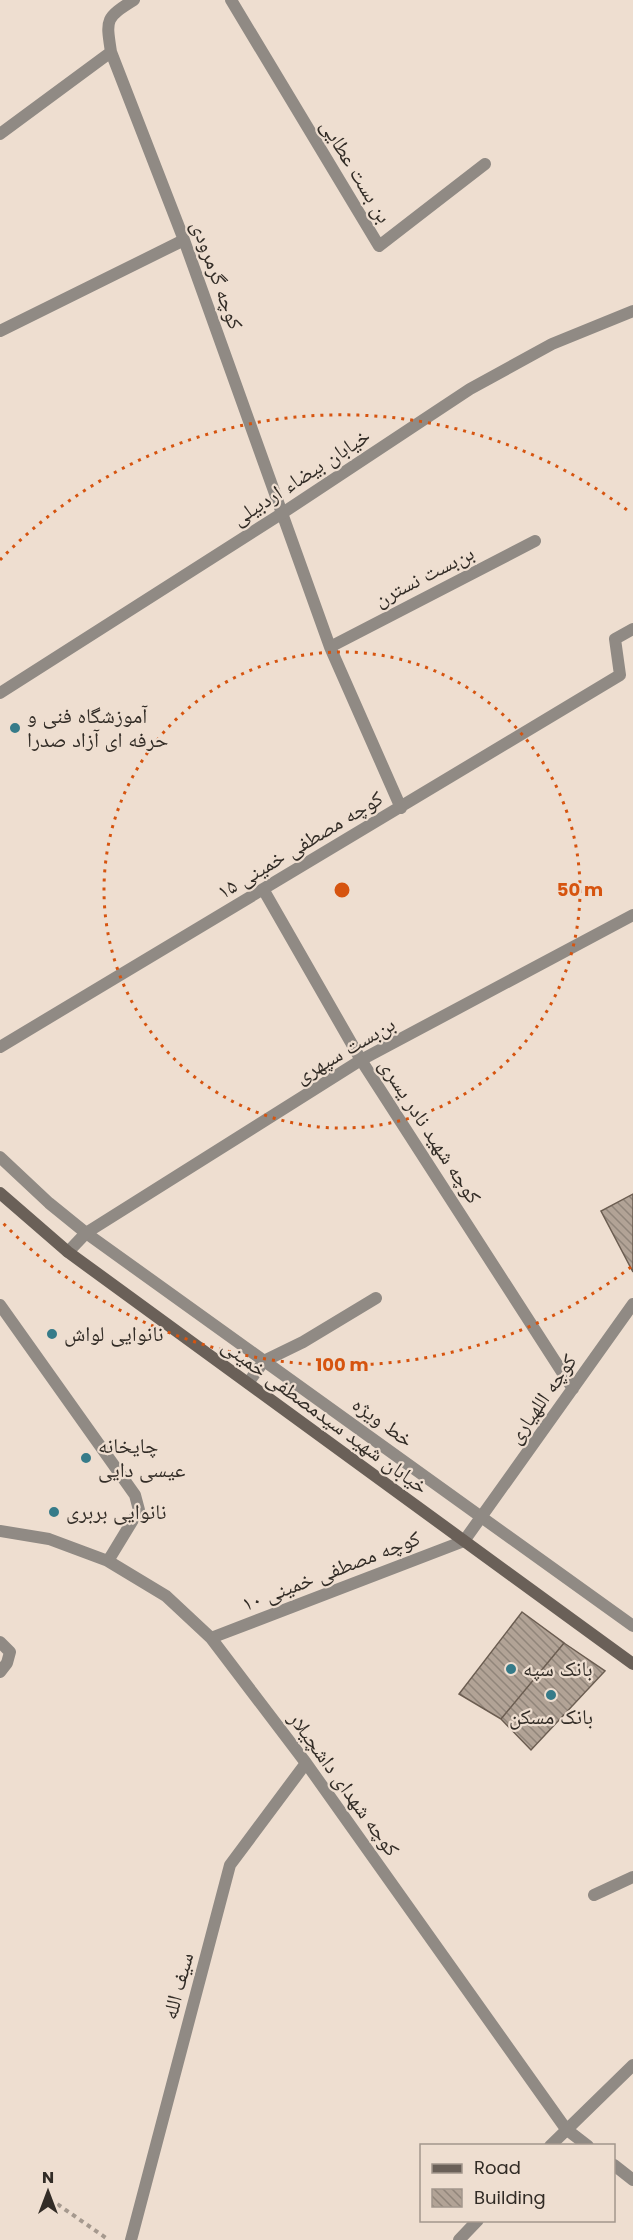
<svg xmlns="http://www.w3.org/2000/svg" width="633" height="2240" viewBox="0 0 633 2240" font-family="Poppins,'Noto Naskh Arabic',sans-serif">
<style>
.building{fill:url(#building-back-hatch);stroke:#6b5d51;stroke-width:1.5}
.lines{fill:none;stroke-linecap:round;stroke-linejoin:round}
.path{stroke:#a5998e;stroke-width:4;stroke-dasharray:4.5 4.5;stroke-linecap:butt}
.service{stroke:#908a84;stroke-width:12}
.minor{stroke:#908a84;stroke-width:12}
.tertiary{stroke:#908a84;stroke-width:12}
.secondary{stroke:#6a6058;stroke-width:12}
.ring{fill:none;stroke:#d6540f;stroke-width:3;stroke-dasharray:3 6}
.poi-dot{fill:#367b89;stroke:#eeded0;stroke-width:2}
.labels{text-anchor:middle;stroke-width:4.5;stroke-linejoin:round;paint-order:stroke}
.street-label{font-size:21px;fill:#322c26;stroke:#eeded0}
.poi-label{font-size:21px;fill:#322c26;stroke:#eeded0;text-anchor:start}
.centre{fill:#d6540f;stroke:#eeded0;stroke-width:3}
.ring-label{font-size:18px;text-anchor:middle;font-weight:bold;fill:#d6540f;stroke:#eeded0;stroke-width:4.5;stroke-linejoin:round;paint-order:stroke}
</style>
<defs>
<pattern id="building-back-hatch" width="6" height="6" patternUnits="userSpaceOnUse" patternTransform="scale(1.5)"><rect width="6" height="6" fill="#b2a396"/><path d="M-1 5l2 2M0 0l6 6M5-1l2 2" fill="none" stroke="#91857a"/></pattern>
</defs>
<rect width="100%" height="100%" fill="#eeded0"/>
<path class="building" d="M633,1194V1272L601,1211Z
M522,1612L564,1643L501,1719L459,1694Z
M564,1643L605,1671L531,1750L501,1719Z"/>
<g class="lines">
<path class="path" d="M50,2199L109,2240"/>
<path class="service" d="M0,1157L49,1203L86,1233L633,1626"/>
<path class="minor" d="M134,0C105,18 106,19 111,52L184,240L330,647L401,808
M231,0L379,246L485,164
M0,134L111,52
M0,331L184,240
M330,647L535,541
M263,889L361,1060L573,1389
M0,1047L620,675L615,639L633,629
M68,1252L86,1233L361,1060L633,915
M0,1305L135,1495L139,1510L108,1561
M248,1383L264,1361L303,1342L376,1298
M0,1531L49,1539L108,1561L166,1596L211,1638L306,1763L566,2129L588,2146
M211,1638L464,1541L633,1304
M0,1642L10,1652L7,1663L0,1672
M594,1895L633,1877
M550,2146L633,2065
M614,2165L633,2180
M131,2240L230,1865L306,1763
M459,2240L478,2220"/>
<path class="tertiary" d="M0,693L281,514L470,389L552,344L633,311"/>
<path class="secondary" d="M0,1193L68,1252L633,1664"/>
</g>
<g class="ring">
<circle cx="342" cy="890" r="238"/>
<path d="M631 1267A475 475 0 0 1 0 1220M0 560A475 475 0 0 1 631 513"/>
</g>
<g class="poi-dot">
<circle cx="15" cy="728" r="6"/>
<circle cx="52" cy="1334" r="6"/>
<circle cx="86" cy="1458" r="6"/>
<circle cx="54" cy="1512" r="6"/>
<circle cx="511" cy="1669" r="6"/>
<circle cx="551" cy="1695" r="6"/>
</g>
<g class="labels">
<g class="street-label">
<text transform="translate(356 171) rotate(59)" y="7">بن بست عطایی</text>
<text transform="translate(217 275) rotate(70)" y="7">کوچه گرمرودی</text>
<text transform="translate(301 477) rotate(-33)" y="7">خیابان بیضاء اردبیلی</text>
<text transform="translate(424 576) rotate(-27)" y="7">بن‌بست نسترن</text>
<text transform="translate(300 845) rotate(-31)" y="7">کوچه مصطفی خمینی ۱۵</text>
<text transform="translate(345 1050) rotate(-30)" y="7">بن‌بست سپهری</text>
<text transform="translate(430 1131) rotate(57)" y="7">کوچه شهید نادر یسری</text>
<text transform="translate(542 1399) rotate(-55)" y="7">کوچه اللهیاری</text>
<text transform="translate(325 1416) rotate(36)" y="7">خیابان شهید سیدمصطفی خمینی</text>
<text transform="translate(383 1422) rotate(36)" y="7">خط ویژه</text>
<text transform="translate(331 1571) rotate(-21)" y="7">کوچه مصطفی خمینی ۱۰</text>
<text transform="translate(344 1784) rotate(54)" y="7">کوچه شهدای داشچیلار</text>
<text transform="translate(178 1986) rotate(-75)" y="7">سیف الله</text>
</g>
<g class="poi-label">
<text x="27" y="723">آموزشگاه فنی و<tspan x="27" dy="24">حرفه ای آزاد صدرا</tspan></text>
<text x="64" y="1341">نانوایی لواش</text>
<text x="98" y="1453">چایخانه<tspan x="98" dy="24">عیسی دایی</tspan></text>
<text x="66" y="1519">نانوایی بربری</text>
<text x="523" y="1676">بانک سپه</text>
<text x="551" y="1724" text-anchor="middle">بانک مسکن</text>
</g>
</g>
<circle cx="342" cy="890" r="9" class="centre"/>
<g class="ring-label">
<text x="580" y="896">50 m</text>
<text x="342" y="1371">100 m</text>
</g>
<rect x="420" y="2144" width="195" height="78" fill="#eeded0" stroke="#a3978c" stroke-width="1.5"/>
<rect x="432" y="2164" width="30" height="9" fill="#6a6058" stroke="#a3978c" stroke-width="1.5"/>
<text x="474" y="2174" font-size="18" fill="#322c26">Road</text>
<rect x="432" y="2189" width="30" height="18" fill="url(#building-back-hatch)" stroke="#a3978c" stroke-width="1.5"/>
<text x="474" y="2204" font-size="18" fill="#322c26">Building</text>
<g transform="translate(48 2192)" stroke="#eeded0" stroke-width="4.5" paint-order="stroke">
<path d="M0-4.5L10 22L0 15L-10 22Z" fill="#322c26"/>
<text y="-9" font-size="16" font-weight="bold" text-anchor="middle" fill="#322c26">N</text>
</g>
</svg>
